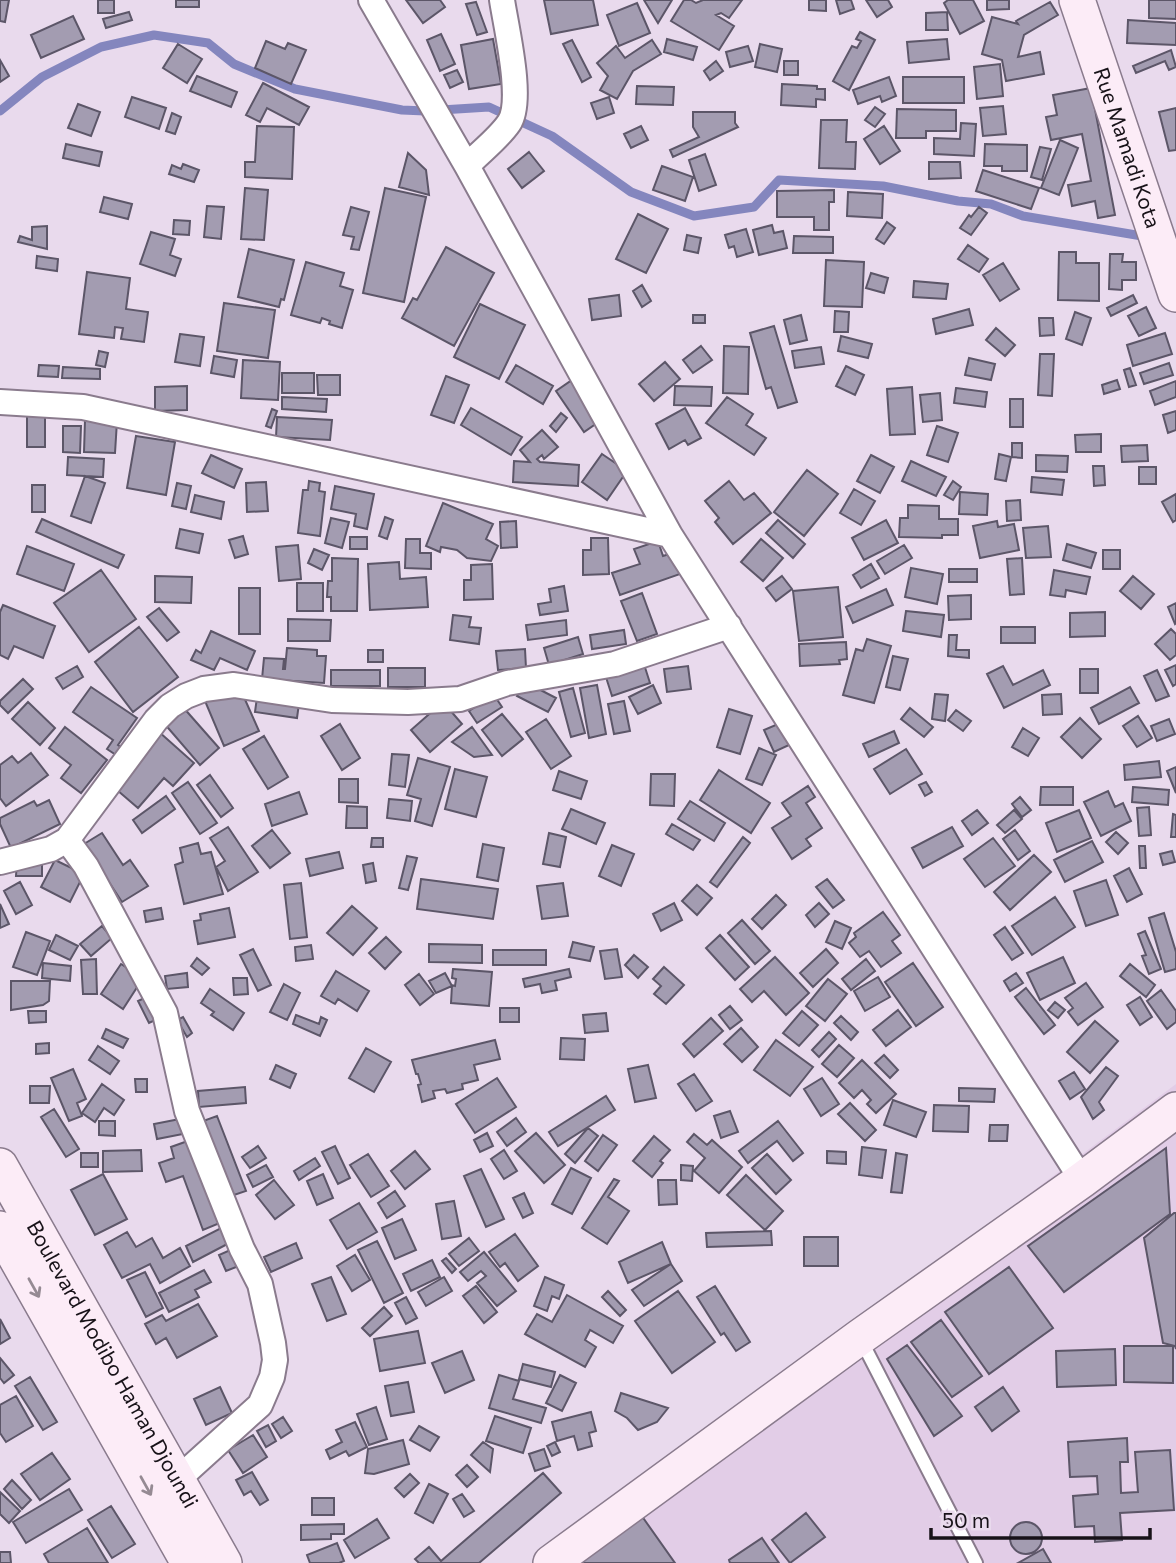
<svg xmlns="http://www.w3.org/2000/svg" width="1176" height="1563" viewBox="0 0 1176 1563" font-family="Commissioner,sans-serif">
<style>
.built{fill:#e2cde7}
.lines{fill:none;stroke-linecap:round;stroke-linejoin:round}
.stream{stroke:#8486be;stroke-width:9}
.building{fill:#a39cb1;stroke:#5c5668;stroke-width:2}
.lane-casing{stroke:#8a7b8d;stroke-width:16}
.street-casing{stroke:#8a7b8d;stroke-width:28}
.secondary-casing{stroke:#8a7b8d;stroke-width:38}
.lane{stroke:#fff;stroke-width:12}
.street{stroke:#fff;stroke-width:24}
.secondary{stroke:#fcecf7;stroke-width:35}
.oneway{stroke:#958a93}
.labels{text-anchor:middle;stroke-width:6;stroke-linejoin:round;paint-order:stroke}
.street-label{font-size:21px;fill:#171218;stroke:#e9daed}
</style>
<rect width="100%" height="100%" fill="#e9daed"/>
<path class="built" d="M1176,1084V1563H532L638,1487Z"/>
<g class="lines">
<path class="stream" d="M0,111L42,77L101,47L154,35L208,43L234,64L295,89L402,110L425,111L489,107L552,136L631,192L694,216L754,207L779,180L883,186L958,201L991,204L1023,216L1148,237"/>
</g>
<path class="building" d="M0,0H9L5,22L0,21Z
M98,0H114V13H98Z
M176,0H199V7H176Z
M406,0H440L445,7L423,23Z
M544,0H593L598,25L551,34Z
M644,0H672L658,23Z
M684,0H691L696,3L703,0H742L729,18L721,13L716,15L734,26L719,50L671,21Z
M809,0H826V11L809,10Z
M836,0H851L854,9L840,14Z
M866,0H888L892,7L877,17Z
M948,0H973L984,21L960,34L944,3Z
M987,0H1009V9L987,10Z
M1149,0H1176V19L1149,18Z
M476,2L487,32L477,35L466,4Z
M1050,2L1058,15L1024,35L1018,57L1040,52L1044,74L1006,81L1002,60L982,54L992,17L1018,24L1016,21Z
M637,3L650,33L619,46L607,15Z
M129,12L132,20L106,28L103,19Z
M947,12L948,30H926V13Z
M73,16L84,39L41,58L31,35Z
M1128,20L1176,23V45L1127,43Z
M860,32L875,40L849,90L833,81L852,46L857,48L861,41L856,39Z
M441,34L455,64L440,71L427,40Z
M493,39L501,84L469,89L461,45Z
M667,39L697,47L693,60L664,52Z
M947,39L949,59L909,63L907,42Z
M572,40L591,77L582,82L563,44Z
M652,40L661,54L633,71L617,99L600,90L608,76L597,63L616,46L625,58Z
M266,41L285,49L288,43L306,50L291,84L255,68Z
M178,44L202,59L187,83L163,68Z
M760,44L782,49L777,72L755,67Z
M748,46L753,61L730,67L726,52Z
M1171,50L1176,67L1169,70L1165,61L1136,73L1133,66Z
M0,60L9,76L0,82Z
M716,61L723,71L710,80L704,71Z
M784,61H798V75H784Z
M1000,64L1003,96L977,99L974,67Z
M457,70L463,82L450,88L444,75Z
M197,76L237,92L231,107L190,91Z
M889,77L896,96L882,102L880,96L858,104L853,90Z
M903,77H964V103H903Z
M263,83L309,107L299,125L267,108L260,122L246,115Z
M782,84L817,86V89H825V100L816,99V107L781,105Z
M637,86L674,87L673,105L636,104Z
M1091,88L1115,215L1098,218L1095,201L1072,206L1068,185L1091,181L1082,134L1051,140L1046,117L1057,115L1053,95Z
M132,97L166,108L159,129L125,117Z
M609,97L614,113L597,119L591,103Z
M78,104L100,112L91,136L68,128Z
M1003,106L1006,134L983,136L980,108Z
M875,107L885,114L875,127L865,120Z
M1176,108V150L1169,151L1159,112Z
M897,109L956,110V131H926V138H896Z
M693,112H735V123L738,127L673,157L670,150L699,137L693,127Z
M172,113L181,117L175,134L166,131Z
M821,120H847L846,142H856L855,169L819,168Z
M961,123L976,124L974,156L934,154V138L960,139Z
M257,126L294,127L292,179L245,177V162H255Z
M641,126L648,140L631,148L624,134Z
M884,126L900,151L880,164L864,139Z
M1060,140L1078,148L1059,195L1041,188Z
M66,144L102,152L99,166L63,158Z
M985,144L1027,145V171H1002V166H984Z
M1040,147L1051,149L1042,180L1031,177Z
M529,152L544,171L522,188L508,169Z
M408,153L426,170L429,195L399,187Z
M705,154L716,185L699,191L689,160Z
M929,162H960L961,178L929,179Z
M183,164L199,170L194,182L169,174L172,165L181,169Z
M662,166L693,177L685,201L653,190Z
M983,170L1039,188L1031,209L976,191Z
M245,188L268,190L264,240L241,239Z
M385,188L426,197L404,302L363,293Z
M834,190V202H829V230H814V217H777V191Z
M848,192L883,194L882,218L847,216Z
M104,197L132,204L128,219L100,212Z
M207,206L224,207L221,239L204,237Z
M351,207L369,212L359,250L351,249L354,237L343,235Z
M979,207L987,213L971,235L960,228L969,215L971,217Z
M638,214L668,229L646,273L616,259Z
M174,220L190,221L189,235L173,234Z
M887,222L895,228L884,244L876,239Z
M772,225L774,233L783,231L787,248L759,255L753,230Z
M47,226V249L18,242L20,236L32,240V227Z
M746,229L753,252L737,257L734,246L729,248L725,235Z
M151,232L175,239L170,255L181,259L175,276L140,264Z
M687,235L701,238L698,253L684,250Z
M794,236L833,237V253H793Z
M968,245L988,259L979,272L958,259Z
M446,247L494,273L454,346L402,318L413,298L417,300Z
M249,249L294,260L284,300L281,299L279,307L238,297Z
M1059,252H1076V263H1099V301L1058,300Z
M1110,254H1123L1122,262H1136V280H1122V290L1109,289Z
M37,256L58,259L57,271L36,268Z
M826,260L864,262L862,307L824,306Z
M306,262L344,273L340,286L353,290L342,328L329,324L330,321L322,318L320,323L291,315Z
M1003,263L1019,289L1000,301L983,275Z
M87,272L130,278L126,309L148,312L144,342L121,339L123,328L115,327L114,338L79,334Z
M871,273L888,278L884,293L866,288Z
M914,281L948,284L946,299L913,297Z
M642,285L651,301L642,307L633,291Z
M619,295L621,316L592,320L589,299Z
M1133,295L1137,303L1111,316L1107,308Z
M224,303L275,310L268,358L217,351Z
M480,304L525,325L499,379L454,357Z
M1146,307L1156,328L1139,336L1128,316Z
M969,309L973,325L936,334L933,319Z
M835,311L849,312L848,332H834Z
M1075,312L1091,318L1082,345L1066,339Z
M693,315H705V323H693Z
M801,315L807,340L790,344L784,320Z
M1039,318H1053L1054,335L1040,336Z
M774,326L797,402L778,408L771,387L766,389L750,333Z
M996,328L1015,345L1005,356L986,340Z
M1165,333L1172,354L1133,366L1127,345Z
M180,334L204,337L200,366L175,362Z
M841,336L872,344L868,358L838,351Z
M701,346L712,360L693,373L683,360Z
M724,346L749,347L748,394L723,393Z
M821,347L824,364L795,368L792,351Z
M99,351L108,353L105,367L96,365Z
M1040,354H1054L1052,396L1038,395Z
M214,356L237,360L234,377L211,373Z
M969,358L995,364L991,380L965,375Z
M243,360L280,362L278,400L241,398Z
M665,362L680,379L654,401L639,384Z
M1169,363L1173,375L1144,384L1140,373Z
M39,365L59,366L58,377L38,376Z
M516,365L553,386L543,404L506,382Z
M846,366L864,375L855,395L836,386Z
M63,367L100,369V379L62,378Z
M1130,368L1136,385L1129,387L1124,370Z
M282,373H314V393H282Z
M317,375H340V395H318Z
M446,376L469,385L454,423L431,415Z
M572,380L600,421L584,432L556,391Z
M1117,380L1120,389L1104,394L1102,385Z
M1176,381V397L1155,405L1150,391Z
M187,386V410L155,411V387Z
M675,386L712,387L711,406L674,405Z
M912,387L915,434L890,435L887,389Z
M956,388L987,392L985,407L954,403Z
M940,393L942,420L923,422L920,395Z
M282,397L327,399L326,412L282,409Z
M727,397L753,414L746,425L766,438L754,455L706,423Z
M1010,399H1023V427H1010Z
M471,408L522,437L511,455L461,425Z
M685,408L701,438L688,445L685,440L669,449L656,424Z
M272,409L277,411L271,428L266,426Z
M1176,411V430L1168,433L1163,415Z
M27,413H45V447H27Z
M561,413L567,418L556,432L550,426Z
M277,417L332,420L330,440L276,437Z
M85,420L117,421L115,453L84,452Z
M63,426H81L80,453L63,452Z
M937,426L958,433L948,462L927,455Z
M542,430L558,447L544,459L542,455L537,459L540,462L579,465L578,486L513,482L514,461L530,462L520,450Z
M1101,434V452H1076L1075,435Z
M136,436L175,442L166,495L127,488Z
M1012,443H1022V458L1012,457Z
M1147,445L1148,461L1122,462L1121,446Z
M602,454L627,471L607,500L582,482Z
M999,454L1011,457L1006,481L995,479Z
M211,455L242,469L234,488L202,473Z
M871,455L894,467L880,493L857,481Z
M1036,455L1068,456L1067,472L1036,471Z
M68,457L104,459L103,477L67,475Z
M911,461L946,477L936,496L902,481Z
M1093,466H1104L1105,485L1094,486Z
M1139,467H1156V484H1139Z
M807,470L838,494L804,536L774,512Z
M85,476L105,483L91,523L71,516Z
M1032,477L1064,480L1062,495L1031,492Z
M309,481L320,483L319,491L325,492L320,536L298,533L303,490H308Z
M729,481L744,500L754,493L771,513L733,544L715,522L719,518L705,501Z
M953,481L961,487L953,500L944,495Z
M266,482L268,511L247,512L246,483Z
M177,483L191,486L186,509L172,506Z
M32,485H45V512H32Z
M335,486L374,494L367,529L354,526L356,514L331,509Z
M854,489L875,501L861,525L840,513Z
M960,492L988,494L987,515L959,514Z
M1176,494V520L1173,522L1162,502Z
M195,495L224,502L221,519L191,512Z
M1020,500L1021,520L1007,521L1006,501Z
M443,503L493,524L486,539L498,546L491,561L467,558L457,550L441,547L440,552L426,546Z
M908,505L939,506V519H958V535H942V538L899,537L900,518H908Z
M385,517L393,520L387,539L379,536Z
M331,518L349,522L342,548L325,543Z
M42,519L124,555L118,568L36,532Z
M778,520L805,544L793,558L766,533Z
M886,520L898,543L864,560L852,538Z
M516,521L517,547L501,548L500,522Z
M997,521L998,527L1014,524L1019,550L980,558L973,526Z
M1048,526L1051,557L1026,558L1023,528Z
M180,529L203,534L199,553L176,548Z
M243,536L248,554L235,558L229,540Z
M350,537H367V549H350Z
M591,538H608L609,574L583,575V550H591Z
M406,539H420V553H431V569L405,568Z
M761,539L783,558L763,581L741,562Z
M658,541L663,556L676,552L683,573L620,595L612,573L640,564L634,549Z
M1067,544L1096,553L1091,568L1063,560Z
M298,545L301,579L279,581L276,547Z
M904,545L912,558L885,574L877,561Z
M27,546L74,564L64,591L17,574Z
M314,549L329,555L322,570L308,563Z
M1103,550H1120V569H1103Z
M332,558L358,559L357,611H331V597H327L328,581H332Z
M1022,558L1024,594L1010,595L1007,559Z
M399,562L400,579L426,577L428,607L370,610L368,564Z
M492,564L493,599L464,600V580H471V565Z
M871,564L879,578L861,588L853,575Z
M911,568L943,574L937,604L905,597Z
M949,569H977V582H949Z
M101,570L136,619L89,652L54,603Z
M1054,570L1090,577L1086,594L1066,590L1065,597L1050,595Z
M155,576L192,577L191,603L155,602Z
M782,576L792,589L776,601L766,588Z
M1133,576L1154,594L1141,609L1120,591Z
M297,583H323V611H297Z
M564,586L568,611L540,615L538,604L551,602L549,589Z
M838,587L843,637L799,641L793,591Z
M239,588H260V634H239Z
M886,589L893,605L853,623L846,607Z
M642,593L657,634L637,641L621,601Z
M971,595V619L949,620L948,596Z
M1176,603V623L1175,624L1168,607Z
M3,605L55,626L43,658L14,646L8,659L0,655V612Z
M159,608L179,632L167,641L147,617Z
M906,611L944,615L941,637L903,631Z
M1105,612V636L1070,637V613Z
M453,615L471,617L469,627L481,628L479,644L450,640Z
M288,619L331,620L330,641H288Z
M566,620L567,635L528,640L526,625Z
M139,627L178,677L133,712L95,662Z
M1001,627H1035V643H1001Z
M1171,629L1176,634V655L1170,660L1155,644Z
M624,630L626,644L592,649L590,635Z
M211,631L255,651L247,670L220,658L214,670L191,660L196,650L201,653Z
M949,635H957L956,650H969V658L948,656Z
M578,637L583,654L549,665L544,648Z
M867,639L891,646L874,703L843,695L856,649L863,651Z
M846,642L847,659L839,660L840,664L800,666L799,644Z
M287,648L317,650V656H326L324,683L262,679L264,658L284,659L283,669H285Z
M525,649L526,668L498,670L496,651Z
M368,650H383V662H368Z
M893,656L908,659L900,690L886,687Z
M642,658L650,683L612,696L604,671Z
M1176,665V684L1173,686L1165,670Z
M77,666L83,677L63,689L56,678Z
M688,666L691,689L667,692L664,669Z
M1003,666L1013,685L1043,670L1050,685L1004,708L987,674Z
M388,668H425V687H388Z
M1080,669H1098V693H1080Z
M331,670H380V686H331Z
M1157,670L1169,696L1156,701L1144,676Z
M23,679L33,689L8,713L0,705V701Z
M525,682L556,698L548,712L517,696Z
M597,685L606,734L589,738L580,688Z
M653,685L661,703L638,714L629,697Z
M239,686L259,731L224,746L205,701Z
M91,687L137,718L118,745L125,750L119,757L107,749L113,740L73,712Z
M1130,687L1139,703L1099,724L1091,708Z
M573,688L585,733L571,737L559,692Z
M258,690L300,696L297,718L255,712Z
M935,694L948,695L945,721L932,719Z
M1061,694L1062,714L1043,715L1042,695Z
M494,695L502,707L477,723L469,711Z
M624,701L630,731L614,734L608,704Z
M28,702L55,728L40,745L12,719Z
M443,702L462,724L430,752L411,730Z
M182,706L219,748L200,765L163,722Z
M910,708L933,727L924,737L901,719Z
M729,709L752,716L740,754L717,747Z
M956,710L971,721L963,731L948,720Z
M502,714L523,739L502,756L482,730Z
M1138,716L1152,738L1137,747L1123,726Z
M1080,718L1101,739L1082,758L1061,737Z
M546,719L571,756L551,769L526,732Z
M1169,719L1175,734L1157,741L1151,726Z
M340,724L360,758L342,770L321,736Z
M778,724L789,745L774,752L764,730Z
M65,727L107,760L81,793L61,778L71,765L49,748Z
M472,727L492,755L474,757L452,742Z
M1023,728L1039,738L1028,756L1012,747Z
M158,731L194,763L173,786L164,778L138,808L110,784Z
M894,731L899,743L869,757L863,744Z
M264,736L288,777L268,789L243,749Z
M759,748L776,755L762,785L746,779Z
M906,749L922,774L890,794L874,769Z
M31,753L48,775L6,806L0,798V765L12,756L18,763Z
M392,754L409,755L405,787L389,785Z
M418,758L450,767L432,826L415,821L421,799L407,795Z
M1159,761L1161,777L1125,780L1124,765Z
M1176,767V793L1167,771Z
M455,769L487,777L476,817L445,809Z
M719,770L770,803L751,833L700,800Z
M559,771L587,781L581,799L553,790Z
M651,774H675L674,806L650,805Z
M210,775L233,808L221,817L197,785Z
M339,779H358V803L339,802Z
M188,782L217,823L200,834L172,793Z
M926,782L932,792L925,796L919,785Z
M808,786L815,797L806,803L822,828L806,839L811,846L792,859L772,828L791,816L782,803Z
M1041,787H1073V805H1040Z
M1133,787L1169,790L1168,805L1132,802Z
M1108,791L1115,807L1123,803L1131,821L1101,836L1084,802Z
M299,792L307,814L272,826L265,804Z
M166,796L175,809L142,833L133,820Z
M1020,797L1031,810L1022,817L1012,804Z
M389,799L412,801L410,821L387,818Z
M49,800L60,824L11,848L0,824V818L34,801L37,806Z
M690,801L725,823L714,841L678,819Z
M347,806L367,807V828H346Z
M1149,807L1151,835L1139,836L1137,808Z
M571,809L605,823L596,844L562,829Z
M977,810L988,823L972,835L962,821Z
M1014,810L1022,819L1005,833L997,825Z
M1079,810L1091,838L1057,852L1046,823Z
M1173,814L1176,815V837H1171Z
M672,824L700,840L693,850L666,834Z
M228,827L258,872L228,891L216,867L225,861L210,838Z
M952,827L963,846L923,868L912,848Z
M272,830L290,853L270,868L252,846Z
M1015,830L1030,851L1018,860L1003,839Z
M1116,832L1128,843L1118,854L1106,842Z
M102,833L123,865L130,860L148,886L122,902L84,844Z
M549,833L566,837L560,867L543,864Z
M743,837L750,843L717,887L710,882Z
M372,838H383V847H371Z
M993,838L1015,866L985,887L964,859Z
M1092,841L1103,862L1065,882L1054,860Z
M198,843L201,854L211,852L223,894L184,904L175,865L183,862L180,848Z
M483,844L504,848L498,881L477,877Z
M612,845L634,854L621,886L599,876Z
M1139,846H1145L1146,868H1140Z
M1172,851L1175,862L1163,865L1160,854Z
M339,852L343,868L310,876L306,859Z
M1034,855L1051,872L1010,910L994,892Z
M407,856L417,858L408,890L399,888Z
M55,860L84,874L70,902L41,887Z
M17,861H42V876H16Z
M373,863L376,881L366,883L363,865Z
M1129,868L1142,894L1127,902L1114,876Z
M421,879L498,889L493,919L417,909Z
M827,879L844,900L833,908L816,887Z
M1106,880L1118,915L1086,926L1074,891Z
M20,882L32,905L16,914L4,891Z
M301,883L307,937L290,939L284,885Z
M563,883L568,916L542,919L537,886Z
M697,885L712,898L697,915L682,901Z
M776,895L786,905L762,929L752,919Z
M1055,897L1075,927L1032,955L1012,926Z
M674,903L682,920L661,931L653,914Z
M819,903L829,914L815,927L806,915Z
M0,904L9,924L0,928Z
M352,906L377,928L353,955L327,933Z
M161,908L163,919L146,922L144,911Z
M229,908L235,937L198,944L194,921L201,920L200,914Z
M883,912L900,935L892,941L901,953L881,967L869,951L860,957L849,943L856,937L854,933Z
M1164,913L1176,952V969L1165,972L1149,918Z
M742,920L770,951L755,964L728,933Z
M835,921L851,928L842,949L826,942Z
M102,926L112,938L91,956L80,944Z
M1005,927L1023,953L1012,960L994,935Z
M1145,931L1161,969L1149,974L1142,956L1146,955L1138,934Z
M26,932L50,941L37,975L13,967Z
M56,935L78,946L70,960L49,950Z
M720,935L749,967L735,980L706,948Z
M386,937L401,952L385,969L369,953Z
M573,942L594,947L590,961L569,957Z
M429,944L482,945V963L429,962Z
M311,945L313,959L296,961L295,947Z
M253,949L271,985L258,991L240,955Z
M617,949L622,977L605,979L600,951Z
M826,949L838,963L813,987L800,973Z
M493,950H546V965H493Z
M634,955L648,967L638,978L625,965Z
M775,957L809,993L786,1015L764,991L752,1002L740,989Z
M1063,957L1075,983L1040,1000L1027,973Z
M197,958L209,968L202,975L191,966Z
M96,959L97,994H83L81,960Z
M866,959L875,971L851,990L842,979Z
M43,963L71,966L70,981L42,978Z
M913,963L943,1007L916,1026L885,982Z
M121,964L143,978L123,1009L101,994Z
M1130,964L1155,985L1146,997L1120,976Z
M664,967L684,985L666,1004L654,994L661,986L653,979Z
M453,969L492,972L489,1006L451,1003L452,985L455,986L456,979L452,978Z
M569,969L571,977L555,981L557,990L542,993L540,984L525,987L523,979Z
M336,971L369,991L357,1011L338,999L335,1004L321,996Z
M187,973L188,987L167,989L165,976Z
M445,973L452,986L436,993L429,981Z
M1016,973L1023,983L1010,991L1004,981Z
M419,974L434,994L420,1005L405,985Z
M878,977L890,997L865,1011L854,991Z
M233,978H247L248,994L234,995Z
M828,979L847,994L825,1021L806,1006Z
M11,981H50L49,1001L43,1005L11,1010Z
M1086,983L1103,1007L1078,1025L1068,1012L1073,1008L1065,998Z
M284,984L300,993L287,1020L270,1012Z
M1026,988L1055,1025L1044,1034L1015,997Z
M210,989L244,1013L233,1030L211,1015L214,1012L201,1003Z
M1161,990L1176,1011V1022L1167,1029L1147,1001Z
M153,994L164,1016L149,1023L138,1001Z
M1140,997L1152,1017L1140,1025L1127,1005Z
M1055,1002L1065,1010L1058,1018L1048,1010Z
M730,1006L742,1020L730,1029L719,1015Z
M500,1008H519V1022H500Z
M898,1010L911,1027L886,1046L873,1030Z
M28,1011H46V1022L29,1023Z
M802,1011L818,1025L799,1046L783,1033Z
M606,1013L608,1031L585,1033L583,1015Z
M296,1015L319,1024L321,1017L327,1020L320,1036L293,1024Z
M841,1016L858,1032L851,1040L834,1023Z
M183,1017L192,1033L187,1037L177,1020Z
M711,1018L723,1031L694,1057L683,1044Z
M1095,1021L1118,1041L1090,1073L1067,1052Z
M741,1028L758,1047L742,1062L724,1044Z
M106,1029L128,1039L123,1048L102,1038Z
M829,1032L836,1039L819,1057L812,1050Z
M561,1038L585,1039L584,1060L560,1059Z
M495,1040L500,1059L474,1065L478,1080L462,1084L463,1089L447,1093L445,1089L433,1091L435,1098L422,1102L418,1085L421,1084L418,1074H416L412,1060Z
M776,1040L813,1067L790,1096L754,1070Z
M49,1043V1053L36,1054V1044Z
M839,1045L854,1058L837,1077L822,1064Z
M98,1046L119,1061L110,1074L89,1060Z
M366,1048L391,1062L374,1092L349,1078Z
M884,1055L898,1070L890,1078L875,1063Z
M862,1060L896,1094L876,1113L867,1104L871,1100L862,1090L854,1098L839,1083Z
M276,1065L296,1074L290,1088L270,1079Z
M648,1065L656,1098L635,1102L628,1069Z
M1106,1067L1118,1076L1099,1102L1104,1110L1093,1119L1081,1097Z
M73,1069L86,1099L77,1103L82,1116L69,1121L51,1078Z
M1074,1072L1085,1089L1070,1099L1059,1081Z
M694,1074L712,1101L696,1111L678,1084Z
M497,1078L516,1107L475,1133L456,1104Z
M822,1078L839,1104L821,1116L804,1089Z
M135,1079H147V1092H136Z
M102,1084L124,1100L114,1115L104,1108L95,1122L82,1113Z
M30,1086H50L49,1103H30Z
M245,1087L246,1103L199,1107L198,1091Z
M959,1088L995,1089L994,1102L959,1101Z
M606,1096L615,1110L558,1146L549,1132Z
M893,1100L926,1112L916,1137L884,1125Z
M850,1103L876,1130L865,1141L838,1114Z
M934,1105L969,1106L968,1132L933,1131Z
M54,1109L79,1149L66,1157L41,1117Z
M730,1111L738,1132L721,1138L714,1116Z
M217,1116L246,1191L231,1196L203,1121Z
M185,1118L188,1133L157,1139L154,1124Z
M516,1118L526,1132L507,1146L497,1132Z
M99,1121H115V1136L99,1135Z
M778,1121L803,1153L793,1161L777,1141L748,1163L739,1151Z
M990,1125H1008L1007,1141H989Z
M588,1128L598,1136L575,1163L565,1154Z
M487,1133L493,1146L480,1152L474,1140Z
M536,1133L565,1165L544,1183L515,1151Z
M694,1134L707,1145L712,1140L742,1167L719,1193L694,1171L705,1158L687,1142Z
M603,1135L617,1145L598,1171L585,1161Z
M654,1136L670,1150L660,1161L663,1163L652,1177L633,1161Z
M196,1138L227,1220L203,1230L183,1176L166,1182L159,1163L174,1158L171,1147Z
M258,1146L266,1158L250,1168L242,1157Z
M335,1146L350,1178L338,1184L322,1152Z
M862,1147L886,1150L882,1178L859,1175Z
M1166,1148L1170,1214L1064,1292L1028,1246Z
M141,1150L142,1171L103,1172V1151Z
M504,1150L517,1171L504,1179L491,1159Z
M415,1151L430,1169L405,1189L391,1171Z
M827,1151L846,1152V1164L827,1163Z
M81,1153H98V1167H81Z
M896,1153L907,1155L902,1193L891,1192Z
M368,1154L389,1186L371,1197L350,1165Z
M767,1154L791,1180L776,1194L752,1168Z
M315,1158L320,1166L299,1180L294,1171Z
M266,1165L273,1177L253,1187L247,1175Z
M681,1165L693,1166L692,1181L681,1180Z
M571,1168L591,1178L572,1214L552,1204Z
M481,1169L504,1219L486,1227L464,1176Z
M103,1174L127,1219L95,1235L71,1190Z
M323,1174L333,1198L317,1205L307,1181Z
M746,1175L783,1211L765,1230L727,1195Z
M614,1179L619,1181L608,1197L629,1211L607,1244L582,1228Z
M274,1180L294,1205L275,1219L256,1195Z
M658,1180H676L677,1204L659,1205Z
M395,1191L405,1206L387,1218L378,1203Z
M524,1193L533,1213L523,1218L513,1198Z
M454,1201L461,1236L442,1239L436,1204Z
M359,1203L377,1232L347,1249L330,1220Z
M1174,1213H1176V1349L1175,1346L1163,1343L1144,1238Z
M402,1219L416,1250L395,1259L382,1228Z
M227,1225L235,1240L193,1262L186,1246Z
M771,1231L772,1245L707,1247L706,1233Z
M127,1232L136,1247L152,1238L163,1258L180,1248L190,1266L160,1283L150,1264L122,1278L104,1245Z
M515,1234L538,1266L518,1281L505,1263L500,1267L489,1252Z
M804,1237H838V1266H804Z
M469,1238L479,1251L459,1266L449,1254Z
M377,1241L403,1293L384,1303L358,1250Z
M662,1242L671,1264L628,1283L619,1262Z
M296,1243L302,1258L271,1272L264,1257Z
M237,1247L244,1264L226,1271L219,1255Z
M484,1252L516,1291L497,1306L477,1283L486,1276L481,1271L468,1281L460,1272Z
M355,1255L370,1280L352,1291L337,1266Z
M446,1258L456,1269L452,1273L442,1261Z
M432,1260L440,1277L411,1291L403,1274Z
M671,1264L682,1281L644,1306L632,1290Z
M1009,1267L1053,1328L989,1374L945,1312Z
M204,1270L211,1282L195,1290L199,1297L169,1312L159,1293Z
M145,1272L163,1308L146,1317L127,1280Z
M331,1277L346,1314L327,1321L312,1284Z
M444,1277L452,1291L426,1306L418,1292Z
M545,1277L564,1285L559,1299L552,1296L547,1311L534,1306Z
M476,1286L497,1312L484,1323L463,1296Z
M715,1286L750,1342L736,1351L724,1333L721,1335L697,1297Z
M608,1291L626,1310L620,1316L602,1297Z
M678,1291L715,1342L672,1373L635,1321Z
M567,1295L623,1326L613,1343L590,1330L585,1340L596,1347L585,1367L525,1334L537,1314L552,1322Z
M406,1297L417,1318L406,1324L395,1303Z
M198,1304L217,1336L177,1358L166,1338L156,1344L145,1324L162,1315L166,1321Z
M384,1307L392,1316L370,1336L362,1328Z
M0,1319L10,1338L0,1344Z
M941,1320L982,1376L952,1397L911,1342Z
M418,1331L425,1363L380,1371L374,1339Z
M907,1345L962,1416L934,1436L887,1359Z
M1124,1346H1173V1383L1124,1382Z
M1115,1349L1116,1385L1057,1387L1056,1351Z
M462,1351L474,1380L445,1393L432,1363Z
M0,1358L14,1375L4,1383L0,1378Z
M523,1364L555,1372L551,1387L519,1379Z
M499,1375L519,1381L513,1399L546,1408L541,1423L489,1408Z
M560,1375L576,1383L562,1411L546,1403Z
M30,1377L57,1422L43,1430L15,1386Z
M408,1382L414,1412L391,1416L385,1386Z
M220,1387L232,1413L206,1425L194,1399Z
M1003,1387L1019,1411L992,1431L975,1407Z
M621,1393L668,1408L657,1422L638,1430L627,1418L615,1411Z
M16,1396L33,1426L6,1442L0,1433V1405Z
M376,1407L387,1439L369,1445L357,1414Z
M591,1412L596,1431L589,1433L592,1446L578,1450L574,1436L557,1441L552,1422Z
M495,1416L531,1428L523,1453L486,1441Z
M283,1417L292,1431L281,1438L272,1424Z
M355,1422L367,1447L349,1456L346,1451L330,1459L326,1450L342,1442L336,1430Z
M268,1425L276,1441L266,1447L257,1431Z
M419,1426L439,1437L430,1451L410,1440Z
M253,1435L267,1457L243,1473L228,1450Z
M1127,1438L1128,1462H1120L1121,1493L1138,1492L1135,1452L1170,1450L1174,1510L1120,1513L1122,1540L1095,1542L1094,1526L1075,1527L1073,1496L1098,1494L1097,1476L1070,1477L1068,1442Z
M403,1440L409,1464L374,1474L365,1473L368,1449Z
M483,1442L493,1449L490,1472L471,1455Z
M555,1442L560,1452L552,1456L547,1446Z
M544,1449L550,1466L535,1471L529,1454Z
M52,1453L70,1479L40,1500L21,1474Z
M467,1465L478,1477L467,1487L456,1475Z
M252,1472L268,1500L260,1505L251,1491L244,1495L236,1480Z
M543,1473L561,1493L479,1563H419L415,1559L429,1547L441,1561Z
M410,1474L419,1483L404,1497L395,1488Z
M12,1480L31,1500L22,1509L4,1489Z
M429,1484L448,1494L433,1523L415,1513Z
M69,1489L82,1510L26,1543L13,1522Z
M0,1492L20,1511L9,1523L0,1514Z
M462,1494L474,1511L464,1517L453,1499Z
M312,1498H334V1515H312Z
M111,1506L135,1544L112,1558L88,1520Z
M639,1512L675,1563H568Z
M806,1513L825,1537L790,1563L772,1540Z
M377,1519L389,1538L355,1558L344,1540Z
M1010 1538a16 16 0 1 1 32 0a16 16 0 1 1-32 0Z
M344,1524V1534H331V1539L301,1540V1525Z
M87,1528L108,1563H49L44,1554Z
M762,1538L779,1563H730L729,1560Z
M337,1543L344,1561L339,1563H310L307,1555Z
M1043,1549L1051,1563H1018Z
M0,1552H10L11,1563H0Z"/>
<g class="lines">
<defs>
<path id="lane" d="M860,1338L976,1563"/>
<path id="street" d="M371,0L467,166L670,535L1082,1180
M467,166C480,152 498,139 509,123C524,101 506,27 502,0
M0,402L83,407L670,535
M67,840L86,866L165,1013L187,1111L242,1249L260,1284L273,1343L275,1360L272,1377L260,1405L177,1480
M0,862L51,849L67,840L156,720L170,706L186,696L204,689L234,685L332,700L408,702L460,699L507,683L615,664L729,626"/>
<g id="secondary">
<path id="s1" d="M1077,0L1176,294"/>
<path id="s2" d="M0,1166L224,1563"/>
<path d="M0,1229L189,1563"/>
<path d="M551,1563L860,1337L1082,1180L1176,1110"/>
</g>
</defs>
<use href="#lane" class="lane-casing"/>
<use href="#street" class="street-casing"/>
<use href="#secondary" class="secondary-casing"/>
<use href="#lane" class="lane"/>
<use href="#street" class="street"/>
<use href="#secondary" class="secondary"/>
</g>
<defs><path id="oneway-shaft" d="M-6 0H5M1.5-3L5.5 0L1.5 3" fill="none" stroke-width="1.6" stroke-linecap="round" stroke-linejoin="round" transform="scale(1.75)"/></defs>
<g class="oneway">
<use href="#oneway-shaft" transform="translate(34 1288) rotate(61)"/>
<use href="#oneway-shaft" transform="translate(146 1486) rotate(61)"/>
</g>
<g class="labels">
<g class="street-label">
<text dy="7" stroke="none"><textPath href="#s1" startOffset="156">Rue Mamadi Kota</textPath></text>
<text dy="7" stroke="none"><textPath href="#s2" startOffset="228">Boulevard Modibo Haman Djoundi</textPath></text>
</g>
</g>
<path d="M931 1528v10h219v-10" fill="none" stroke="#171218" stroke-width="3.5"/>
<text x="942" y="1528" font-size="21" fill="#171218" stroke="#e9daed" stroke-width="5" paint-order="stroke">50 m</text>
</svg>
